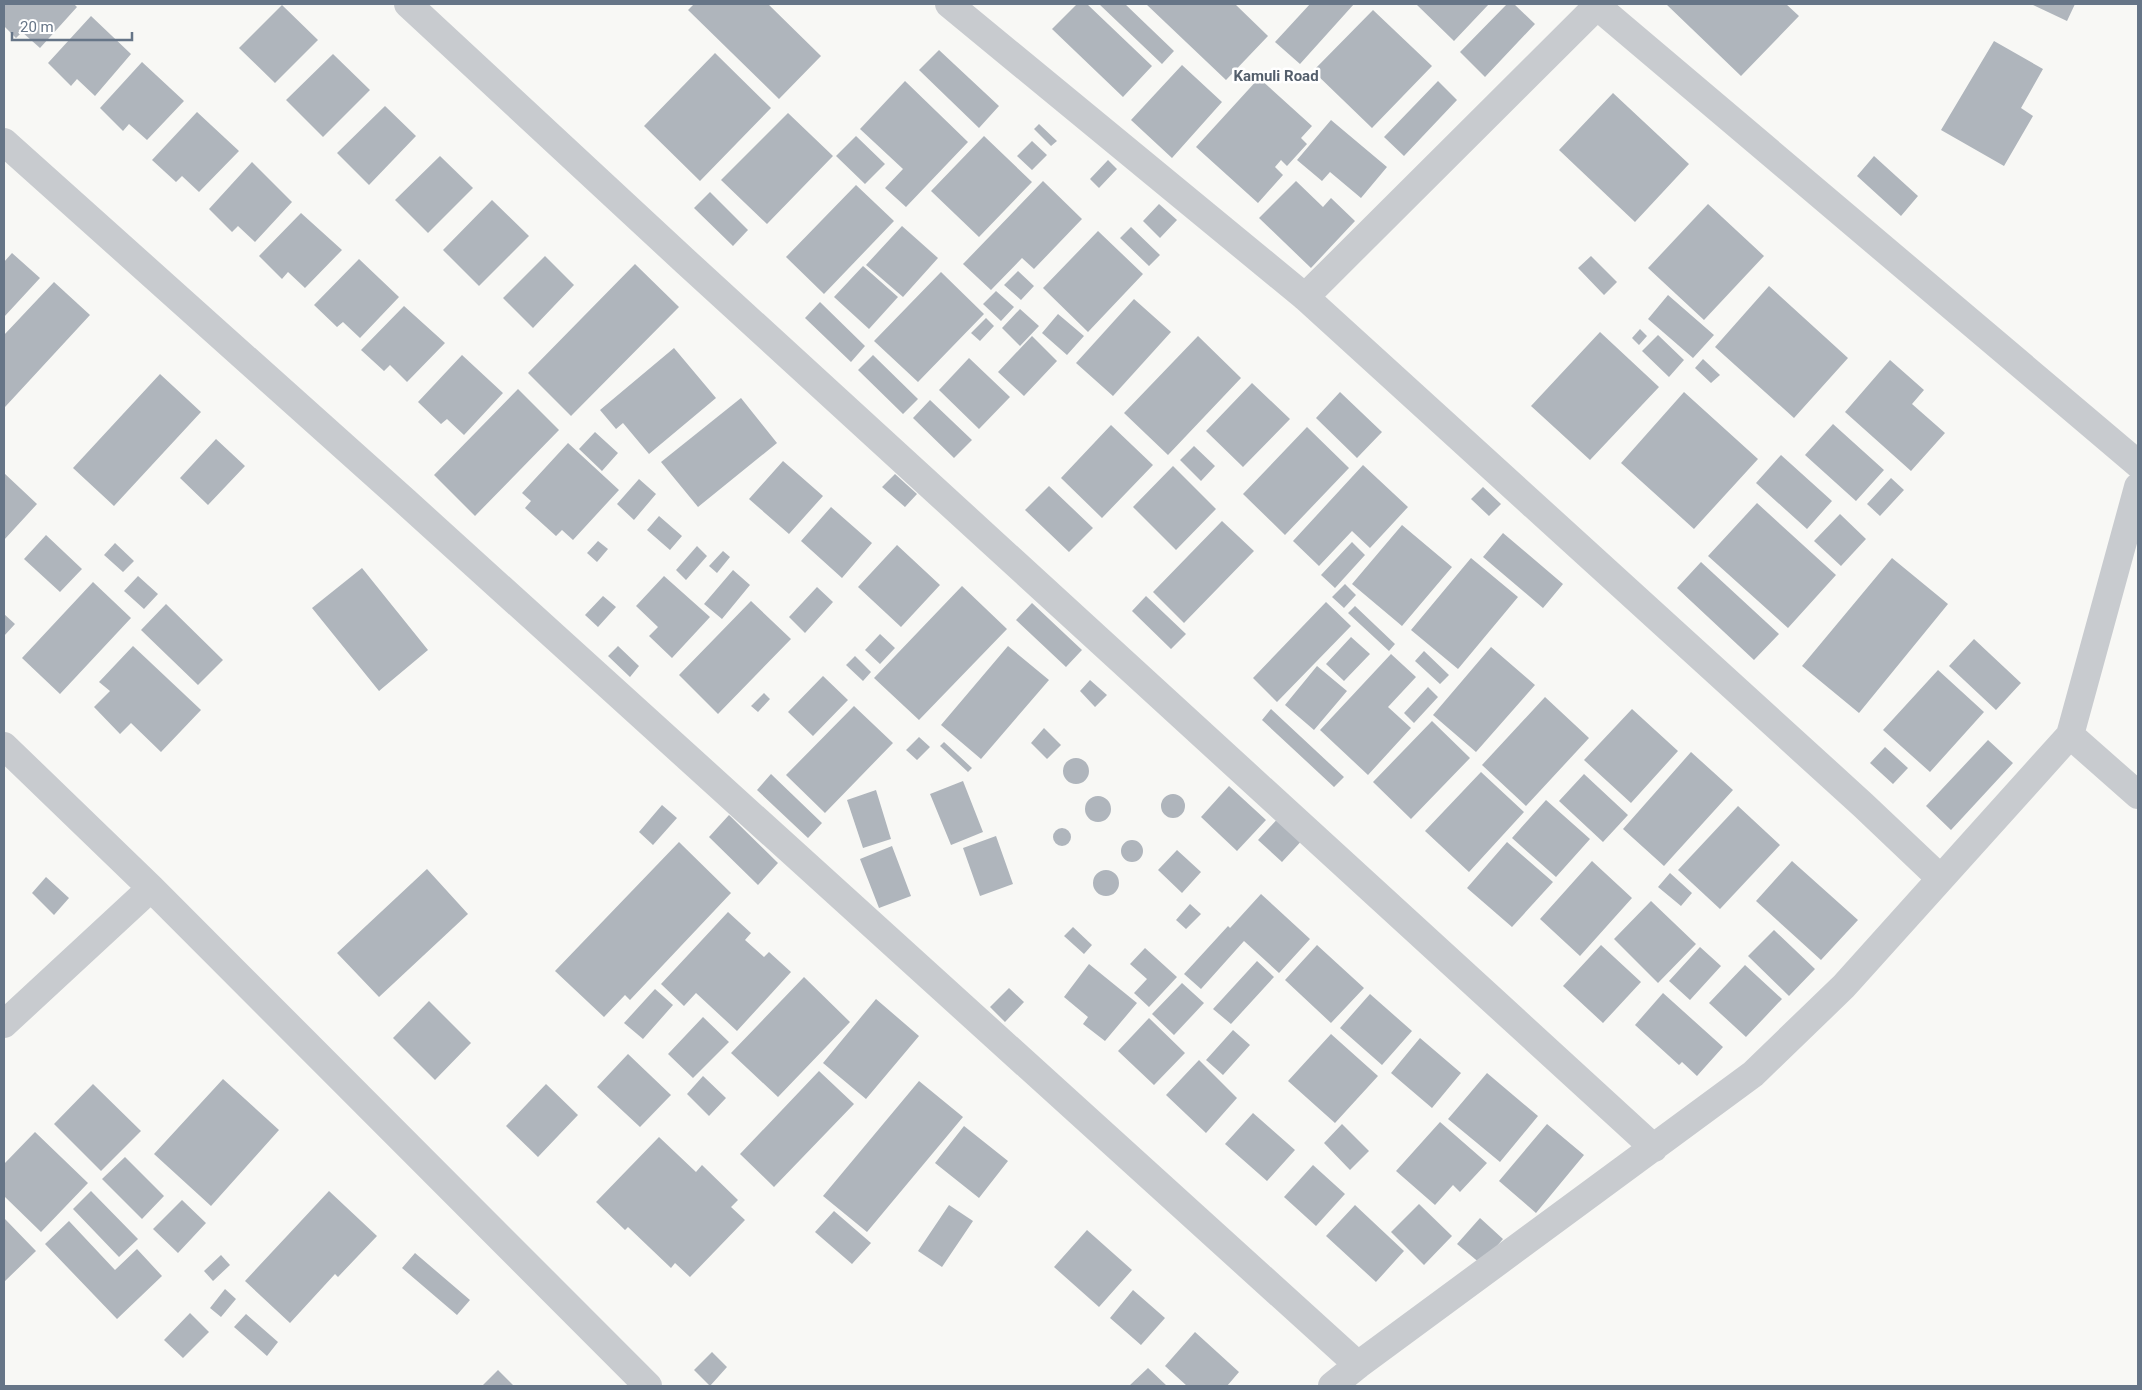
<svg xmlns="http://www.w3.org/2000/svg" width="2142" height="1390" viewBox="0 0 2142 1390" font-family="Roboto,sans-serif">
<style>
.building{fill:#afb5bc}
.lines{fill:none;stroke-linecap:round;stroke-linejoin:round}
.street{stroke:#c8cbcf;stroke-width:28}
.labels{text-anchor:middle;stroke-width:5;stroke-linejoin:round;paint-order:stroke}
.quarter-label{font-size:15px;font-weight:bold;fill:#545f6c;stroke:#fff}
</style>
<rect width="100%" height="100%" fill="#f8f8f5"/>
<path class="building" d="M5,4H74L77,7L40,48L22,32L16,38L4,26Z
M694,4H768L821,56L779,99L688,10Z
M1077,4H1087L1152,66L1123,97L1052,29Z
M1099,4H1125L1174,51L1162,64Z
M1146,4H1235L1268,36L1226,80Z
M1310,4H1354L1300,64L1275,42Z
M1416,4H1489L1454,41Z
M1507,4H1514L1535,24L1485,77L1460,52Z
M1666,4H1786L1799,16L1741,76Z
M2031,4H2075L2067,21Z
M282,5L318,40L275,83L239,48Z
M1373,10L1432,66L1372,128L1313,71Z
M91,16L131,54L95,96L77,79L71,86L48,63Z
M1994,41L2043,69L2021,108L2033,116L2004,166L1941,130Z
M939,50L999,106L979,128L919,70Z
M715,53L771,108L700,181L644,126Z
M333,54L370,90L323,137L286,100Z
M142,62L184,101L147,140L129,124L123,131L100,108Z
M1182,65L1222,102L1172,158L1131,120Z
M1259,78L1312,126L1301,138L1307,144L1287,166L1281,160L1275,167L1283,175L1258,203L1196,147Z
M905,81L968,142L906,207L885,188L903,169L860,129Z
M1438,81L1457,100L1404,156L1384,137Z
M1613,93L1689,164L1635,222L1559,150Z
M385,106L416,136L369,185L337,153Z
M197,112L239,151L199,192L182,176L176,182L152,160Z
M788,113L833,156L767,224L721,180Z
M1331,120L1387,167L1361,198L1330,172L1322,181L1297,160Z
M1039,124L1057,141L1051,146L1034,129Z
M856,136L885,164L865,184L836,156Z
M984,136L1032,182L979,237L931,191Z
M1032,141L1047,155L1032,170L1017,156Z
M440,156L473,188L428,233L395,200Z
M1874,156L1918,196L1901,216L1857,176Z
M1108,160L1117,169L1099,188L1090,179Z
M252,162L292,202L255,242L238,226L232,232L209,209Z
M1043,181L1082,219L1034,269L1022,258L991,290L963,264Z
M1296,181L1323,207L1331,198L1355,221L1311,268L1259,218Z
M856,185L894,221L824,294L786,257Z
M710,192L748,230L733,246L694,208Z
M492,200L529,236L479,286L443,250Z
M1159,204L1177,220L1160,238L1143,221Z
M1708,204L1764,256L1704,320L1648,268Z
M301,213L342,250L305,288L288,272L282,279L259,256Z
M902,226L938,258L903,297L866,265Z
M1131,227L1160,255L1149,266L1120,238Z
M1098,231L1143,274L1088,332L1043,288Z
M12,253L40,278L4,317V262Z
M545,256L574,285L533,328L503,298Z
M1591,256L1617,282L1604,295L1578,268Z
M359,259L399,297L360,338L343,322L337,327L314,305Z
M635,264L679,307L571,416L528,373Z
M863,266L898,297L869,329L834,297Z
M1018,271L1034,286L1021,300L1004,285Z
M941,272L984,314L918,382L874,341Z
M54,282L90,315L5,407L4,335Z
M1769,286L1848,358L1794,418L1715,347Z
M996,291L1014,307L1001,321L983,304Z
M1668,295L1714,335L1693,358L1648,319Z
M1134,299L1171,332L1113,396L1076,363Z
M820,302L865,346L851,362L805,318Z
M404,306L445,343L407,382L390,365L384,371L361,350Z
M1020,309L1039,326L1020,346L1002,328Z
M1058,314L1084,336L1067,355L1042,333Z
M986,318L994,326L980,341L971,333Z
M1640,329L1647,336L1639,345L1632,338Z
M1600,332L1659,387L1590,460L1531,406Z
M1658,335L1684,360L1669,377L1642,351Z
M1032,336L1057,361L1024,396L998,372Z
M1198,336L1241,378L1168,455L1124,413Z
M674,348L716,398L649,454L623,423L616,429L600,410Z
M462,355L503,393L464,435L447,419L441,424L418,402Z
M873,355L918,399L903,414L858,370Z
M969,358L1010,397L979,429L939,390Z
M1703,359L1720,375L1711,383L1695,368Z
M1890,360L1924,390L1912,404L1945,433L1911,471L1845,412Z
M160,374L201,412L114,506L73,468Z
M1252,383L1290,419L1243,467L1206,431Z
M518,389L559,430L475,516L434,475Z
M1340,392L1382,432L1357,458L1316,418Z
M1684,392L1758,459L1694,529L1621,463Z
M741,398L777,443L698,507L661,462Z
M930,400L972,440L954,458L913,418Z
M1833,424L1884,470L1856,501L1805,455Z
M1111,425L1153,465L1102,518L1061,478Z
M1307,427L1349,468L1285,535L1243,494Z
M595,432L618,453L602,471L579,449Z
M216,439L245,466L208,505L180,478Z
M568,443L619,490L573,540L562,530L556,536L525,508L531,501L522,493Z
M1194,446L1215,466L1201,481L1180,460Z
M1781,455L1832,501L1807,529L1756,483Z
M783,461L823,496L789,534L749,499Z
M1363,465L1408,507L1370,548L1352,531L1319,566L1293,541Z
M1173,466L1216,509L1176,550L1133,507Z
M4,473L37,504L4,540Z
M895,474L917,494L905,507L882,487Z
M1891,478L1904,490L1880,516L1867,504Z
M639,479L656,494L634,520L617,504Z
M1049,486L1093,528L1069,552L1025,510Z
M1483,487L1501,504L1489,516L1471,499Z
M1757,503L1836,575L1788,628L1708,556Z
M831,507L872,543L842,578L801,541Z
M1840,514L1866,539L1841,566L1814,541Z
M659,516L682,536L670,550L647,530Z
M1222,521L1254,551L1184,623L1153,592Z
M1402,525L1452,567L1402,626L1352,584Z
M1503,533L1563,584L1543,608L1483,557Z
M46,535L82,569L60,592L24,559Z
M598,541L608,549L597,562L587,553Z
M1352,542L1365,555L1335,588L1321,575Z
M115,543L134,561L123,572L104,555Z
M897,545L940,585L901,627L858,587Z
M697,546L707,556L686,580L676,570Z
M723,551L730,557L717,573L709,566Z
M1471,558L1518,597L1458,669L1411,630Z
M1892,558L1948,604L1859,713L1802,666Z
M1701,562L1779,634L1754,660L1677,588Z
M362,568L428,650L379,691L312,608Z
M733,570L750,585L722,619L704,604Z
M138,576L158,594L144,609L124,591Z
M664,576L710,617L672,658L649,636L658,627L636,606Z
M93,582L131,618L60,694L22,658Z
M1345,584L1356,595L1344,608L1332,597Z
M962,586L1007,629L919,720L874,678Z
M817,587L833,602L805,633L789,617Z
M603,596L616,607L598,627L585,615Z
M1146,596L1186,634L1171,649L1132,611Z
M751,601L791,639L718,714L679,675Z
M1326,602L1351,626L1277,702L1253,678Z
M1032,603L1082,650L1066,667L1016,620Z
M166,604L223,660L198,685L141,630Z
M1355,606L1395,644L1389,651L1348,613Z
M4,614L15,624L4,636Z
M880,634L895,648L880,664L865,650Z
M1351,637L1370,654L1344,681L1326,664Z
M1974,639L2021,683L1996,710L1949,666Z
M133,646L201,710L161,752L131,723L120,734L94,707L110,691L99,682Z
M618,646L639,666L630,677L608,656Z
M1008,646L1049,680L981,759L941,725Z
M1491,647L1535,685L1476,752L1433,715Z
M1424,651L1449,675L1440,684L1415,661Z
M1391,654L1416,677L1388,707L1411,728L1368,775L1320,730Z
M855,656L871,672L863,681L846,665Z
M1317,666L1347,691L1314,730L1285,705Z
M1938,670L1984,712L1930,772L1883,730Z
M823,676L848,700L813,736L788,712Z
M1090,680L1107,695L1095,707L1080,691Z
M1428,687L1438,697L1414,723L1404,713Z
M764,693L770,699L758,712L751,706Z
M1545,697L1589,738L1526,806L1482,765Z
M854,706L893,743L825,813L786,775Z
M1271,709L1344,777L1334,787L1262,720Z
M1632,709L1678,751L1631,803L1584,760Z
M1432,721L1470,758L1411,819L1373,782Z
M1044,728L1061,745L1047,759L1031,743Z
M919,737L930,747L917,760L906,750Z
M1988,740L2013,763L1951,830L1926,806Z
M944,742L972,768L968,772L940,746Z
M1885,747L1908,768L1893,784L1870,763Z
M1691,752L1733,790L1664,866L1623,829Z
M1063 771a13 13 0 1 1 26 0a13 13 0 1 1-26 0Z
M1481,772L1524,812L1469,872L1425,831Z
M771,774L822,823L808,838L757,790Z
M1584,774L1628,815L1603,842L1559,801Z
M963,781L983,832L951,845L930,794Z
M1229,786L1266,820L1237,851L1201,817Z
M876,790L891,839L863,848L847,800Z
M1161 806a12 12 0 1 1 24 0a12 12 0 1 1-24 0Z
M1085 809a13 13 0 1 1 26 0a13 13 0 1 1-26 0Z
M1546,800L1590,839L1556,877L1512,838Z
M662,805L677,818L653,845L639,832Z
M1738,806L1780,845L1720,909L1678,870Z
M1282,814L1306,836L1282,862L1258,840Z
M729,815L778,863L758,885L709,837Z
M1053 837a9 9 0 1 1 18 0a9 9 0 1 1-18 0Z
M996,836L1013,884L980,896L963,848Z
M1121 851a11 11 0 1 1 22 0a11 11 0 1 1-22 0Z
M679,842L731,893L630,1000L625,995L604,1017L555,971Z
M1507,842L1553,882L1512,927L1467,888Z
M892,846L911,896L879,908L860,859Z
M1177,850L1201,872L1182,893L1158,870Z
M1592,861L1632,898L1580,956L1540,919Z
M1792,861L1858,920L1821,960L1756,901Z
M427,869L468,914L379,997L337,953Z
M1093 883a13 13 0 1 1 26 0a13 13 0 1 1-26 0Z
M1670,873L1692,893L1681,906L1658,887Z
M46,877L69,898L54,915L32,893Z
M1261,894L1310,939L1279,973L1244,941L1201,989L1184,974L1228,926L1230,928Z
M1651,901L1696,944L1658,983L1614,939Z
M1190,904L1201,914L1186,929L1176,920Z
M728,912L751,933L745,940L764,957L769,952L791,972L737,1031L696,993L684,1006L661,984Z
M1073,927L1092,945L1084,954L1064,936Z
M1774,930L1815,969L1789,996L1748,956Z
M1317,945L1364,988L1331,1023L1285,980Z
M1601,945L1641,982L1603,1023L1563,986Z
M1700,947L1721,966L1690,1000L1669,981Z
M1145,948L1177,977L1149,1007L1134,993L1147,979L1130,964Z
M1257,961L1274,977L1231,1024L1213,1009Z
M1089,964L1137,1003L1105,1041L1083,1024L1088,1017L1064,997Z
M1745,965L1782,999L1746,1037L1709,1003Z
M804,977L850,1022L778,1097L731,1053Z
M1182,983L1204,1003L1174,1035L1152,1014Z
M1009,988L1024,1002L1005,1022L990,1007Z
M655,989L673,1005L643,1039L624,1023Z
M1663,993L1723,1047L1697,1076L1682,1062L1679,1065L1635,1025Z
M1370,994L1412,1031L1382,1065L1340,1028Z
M876,999L919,1036L866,1099L823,1063Z
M429,1001L471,1043L435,1080L393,1038Z
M703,1017L729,1042L693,1078L668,1054Z
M1149,1018L1185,1053L1154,1085L1118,1051Z
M1233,1030L1250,1045L1223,1075L1206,1060Z
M1331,1034L1378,1076L1335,1123L1288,1081Z
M1420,1038L1461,1073L1432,1108L1391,1073Z
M628,1054L671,1095L640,1127L597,1087Z
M1199,1060L1237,1098L1206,1133L1166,1095Z
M819,1071L854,1104L774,1187L740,1154Z
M1487,1073L1538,1116L1500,1162L1448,1119Z
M703,1076L726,1098L709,1116L687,1094Z
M223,1079L279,1130L211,1206L154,1154Z
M919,1081L963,1117L867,1232L823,1196Z
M93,1084L141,1131L101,1171L54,1124Z
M546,1084L578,1115L538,1157L506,1126Z
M1253,1113L1295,1150L1267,1181L1225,1144Z
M1440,1122L1487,1163L1460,1192L1453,1185L1435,1205L1396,1171Z
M1342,1124L1369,1151L1350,1170L1324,1143Z
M1547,1124L1584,1155L1536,1213L1499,1181Z
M964,1126L1008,1161L979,1198L935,1163Z
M35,1132L88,1183L41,1232L4,1196V1164Z
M659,1137L696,1172L702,1165L738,1200L731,1207L745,1220L690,1277L675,1263L671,1268L628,1227L625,1230L596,1202Z
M125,1157L164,1196L142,1219L102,1179Z
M1313,1165L1345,1194L1316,1226L1284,1197Z
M91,1191L138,1239L119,1257L73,1209Z
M329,1191L377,1236L338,1277L335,1274L290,1323L245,1281Z
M182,1200L206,1223L178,1253L153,1229Z
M1419,1204L1452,1236L1424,1265L1391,1232Z
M949,1205L973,1221L942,1267L918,1251Z
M1355,1205L1404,1251L1376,1282L1326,1236Z
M834,1211L871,1243L852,1264L815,1232Z
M4,1218L36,1251L4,1282Z
M1480,1218L1503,1239L1481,1264L1457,1244Z
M69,1221L115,1270L137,1249L162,1276L117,1319L45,1244Z
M1087,1230L1132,1270L1099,1307L1054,1267Z
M415,1253L470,1300L457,1315L402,1268Z
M221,1255L230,1265L213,1281L204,1271Z
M225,1289L236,1299L221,1317L210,1308Z
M1133,1290L1165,1318L1141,1345L1110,1318Z
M190,1313L209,1332L183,1358L164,1340Z
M246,1314L278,1342L267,1356L234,1327Z
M1195,1332L1239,1372L1227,1386H1187L1165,1366Z
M712,1352L727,1367L710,1386L694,1370Z
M1148,1368L1167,1386H1129Z
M498,1370L514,1386H482Z"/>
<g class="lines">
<path class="street" d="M408,4L686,262L1654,1148
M949,4L1305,297L1863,805L1940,878
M1597,6L2138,464
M4,142L406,502L1358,1365
M1305,297L1599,4
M2070,735L2138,795
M4,746L151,888L648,1386
M4,1024L151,888
M1332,1386L1358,1365L1753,1074L1844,986L2070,735L2138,487"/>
</g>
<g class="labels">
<g class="quarter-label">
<text x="1276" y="81">Kamuli Road</text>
</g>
</g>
<rect width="2142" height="1390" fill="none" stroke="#667587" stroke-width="10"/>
<path d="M12 32v8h120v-8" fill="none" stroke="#667587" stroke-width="2.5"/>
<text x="20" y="32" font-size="15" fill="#667587" stroke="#ffffff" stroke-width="4" paint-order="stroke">20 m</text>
</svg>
